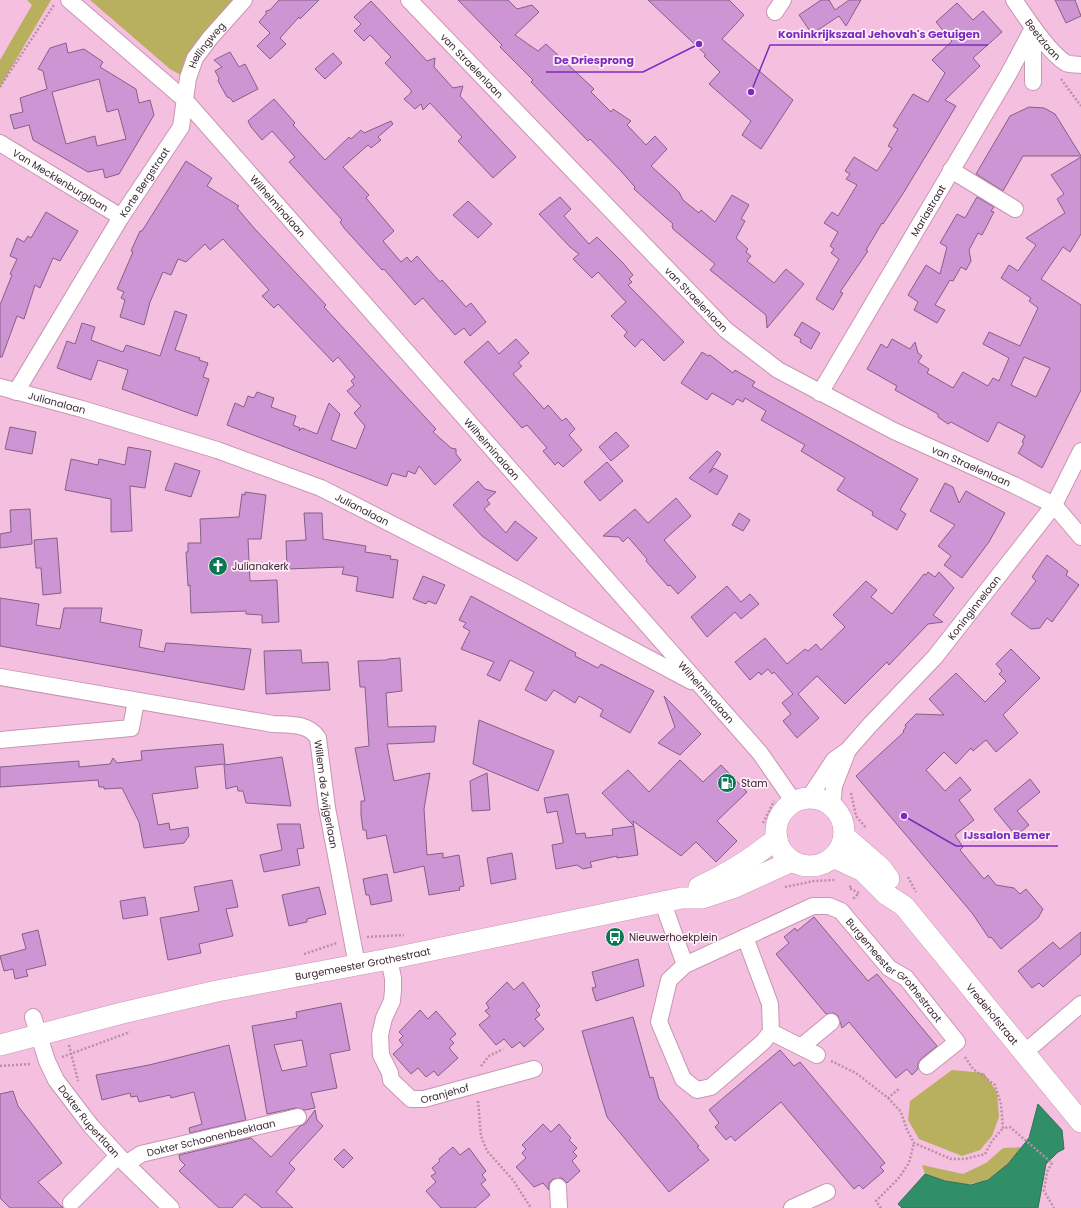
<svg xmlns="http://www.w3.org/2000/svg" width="1081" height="1208" viewBox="0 0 1081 1208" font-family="Poppins,sans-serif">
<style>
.green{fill:#b8af5f}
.water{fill:#308f68;stroke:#347058}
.building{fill:#cd95d4;stroke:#836088;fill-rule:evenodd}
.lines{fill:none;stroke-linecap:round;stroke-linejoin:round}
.minor-casing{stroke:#c895b3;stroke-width:18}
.major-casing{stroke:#c895b3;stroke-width:22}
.path{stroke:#b98fa8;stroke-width:2.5;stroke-dasharray:2 2;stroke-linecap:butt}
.minor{stroke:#fff;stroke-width:16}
.major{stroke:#fff;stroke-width:21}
.labels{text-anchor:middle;stroke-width:3.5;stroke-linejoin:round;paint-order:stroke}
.street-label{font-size:10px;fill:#3c2734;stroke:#feedf7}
.poi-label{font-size:10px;fill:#3c2734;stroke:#feedf7;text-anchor:start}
.leader{fill:none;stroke:#7b2cbf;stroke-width:1.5}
.callout-dot{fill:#7b2cbf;stroke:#feedf7;stroke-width:1.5}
.callout-label{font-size:11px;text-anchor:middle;font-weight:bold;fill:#7b2cbf;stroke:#feedf7;stroke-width:3.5;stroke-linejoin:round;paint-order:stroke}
</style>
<rect width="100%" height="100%" fill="#f5c0df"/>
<path class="green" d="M27,0H51L0,87V60L32,5Z
M90,0H236L181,75L170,69Z
M952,1070L984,1073L997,1092L999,1117L992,1136L980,1150L962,1156L919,1139L908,1120L910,1101Z
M1021,1147C1017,1152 1013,1159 1008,1164C981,1192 958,1186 925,1174L922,1165L963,1174L986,1163L1003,1148Z"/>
<path class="water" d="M1038,1104L1062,1130L1064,1149L1058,1152L1046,1164L1038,1208H902L898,1204L925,1174L945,1181L971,1185L988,1180L1008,1164L1029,1138Z"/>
<path class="building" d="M279,0H319L300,19L299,17L280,38L286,44L270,59L257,46L270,33L259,22L266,14V11L270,10Z
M458,0H508L517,9L532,5L539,12L515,35L538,51L546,44L594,89L591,92L611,112L613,109L631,121L627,125L646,145L655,136L667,149L651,166L679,192L683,200L699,213L701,210L715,222L732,195L749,205L741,219L745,221L736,238L748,249L746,252L751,256L747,261L774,283L786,269L804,284L767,328L766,315L710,270L715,264L673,229L672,226L673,224L634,189L635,187L620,170L590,139L588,141L564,116L531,82L533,80L500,47L502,45Z
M648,0H729L744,15L722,39L793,100L761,149L742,135L751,121L709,84L720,72L704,56L706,55Z
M821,0H829L835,10L849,0H861L846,26L839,16L812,34L799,15Z
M1055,0H1075L1081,16L1066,23Z
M371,1L427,61L435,58L434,67L453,88L463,86L460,96L516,157L493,178L458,141L462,137L430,103L423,110L421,104L415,109L404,99L411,93V90L385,63L391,57L370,35L364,41L354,31L361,24L354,17Z
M957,3L973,20L983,11L1002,32L973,58L980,66L945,100L956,106L904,192L883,224L882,223L866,250L868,251L840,292L843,293L833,310L816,299L839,259L831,253L834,249L830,246L838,232L824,223L832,212L838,216L857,185L846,179L850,174L845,171L854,157L877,171L892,148L888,146L898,129L893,126L913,94L928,102L945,73L932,60L952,41L936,22Z
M66,43L68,53L84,49L103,62L100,67L136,89L139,103L150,100L154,115L119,174L105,178L103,169L88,172L33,140L29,125L14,129L10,115L23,112L20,98L47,89L43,71L38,69L50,48ZM99,79L107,112L118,109L126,139L97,146L95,136L66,144L52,92Z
M230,52L239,67L245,64L258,89L233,102L230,98L227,97L218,81L219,78L215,71L222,67L214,60Z
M333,53L342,63L325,79L315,69Z
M274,99L295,123L293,125L325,160L349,137L351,139L361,130L364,133L391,121L393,124L378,137L381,140L371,148L368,145L343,167L369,195L366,198L394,231L383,241L401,262L407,257L411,262L417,256L440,282L442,280L466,307L471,303L486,322L470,336L464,328L455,335L423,298L415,305L384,269L382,270L344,228L340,222L342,220L289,162L295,157L272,131L262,140L251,127L248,121Z
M1029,107L1044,108L1055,114L1081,156H1023L1003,191L976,174L1010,116Z
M1081,157V234L1070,252L1063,247L1041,279L1081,305V390L1042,468L1018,453L1024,443L1022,442L1025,436L998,422L988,442L951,422L948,424L938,417V414L895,390L897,386L867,369L881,344L887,348L892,339L910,349L915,342L918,353L922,356L918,362L929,369L927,373L953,388L963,372L988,386L993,378L999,381L1009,358L983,344L989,332L1020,346L1038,308L1029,301L1031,298L1001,278L1009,265L1018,271L1036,245L1026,238L1065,213L1057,199L1064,194L1051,175ZM1024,357L1050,368L1036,397L1011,385Z
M186,161L212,178L207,186L239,206L237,208L254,228L326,305L324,307L436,429L433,432L451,448L456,449V454L461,460L435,485L419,466L415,474L408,471L406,477L392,473L387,486L227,425L235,403L244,407L248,396L254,398L257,392L274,398L271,407L296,416L293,425L300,428L299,431L302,428L317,434L329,403L340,414L331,440L356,449L365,426L354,413L361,406L347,391L354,385L351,381L355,377L338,357L333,362L278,304L274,308L262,296L269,290L223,239L210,250L205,244L186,262L178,259L171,275L163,272L150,302L144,325L120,317L125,300L121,298L124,292L117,289L133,252L131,251L140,231H142Z
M560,197L571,209L564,216L589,244L597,237L623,263L633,275L629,279L632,282L628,285L684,342L664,361L642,339L635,347L624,336L627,332L611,316L626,302L598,272L592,278L573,259L579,254L570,247L539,214Z
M977,197L994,207L991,211L994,212L982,235L978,233L969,250L971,261L966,270L961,267L953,281L950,280L935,305L945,310L937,323L914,310L918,302L908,295L926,265L940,274L947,247L940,243L957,214L965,218Z
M468,201L492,224L478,238L453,215Z
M46,212L78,231L60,261L53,258L40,288L35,285L24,319L17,316L2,357H0V305L12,275L10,274L17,259L10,256L17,238L24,242L28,236L31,238Z
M175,311L187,315L175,350L200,358L199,360L208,363L203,377L209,379L197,416L122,389L128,370L98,360L91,380L57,368L67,341L75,344L82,323L95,327L91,340L123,352L126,345L160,356Z
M802,322L820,333L811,349L800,342L801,339L794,335Z
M516,339L529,353L518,363L522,366L513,374L544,409L548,405L562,421L566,418L575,429L569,435L582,450L563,467L558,462L555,465L543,451L547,448L527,425L522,428L464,362L488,341L499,354Z
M702,352L708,356L710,355L733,373L735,370L755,382L752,386L918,479L900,510L906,514L897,530L872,515L873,512L837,490L845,478L801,451L805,445L761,420L766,411L745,398L743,402L737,399L733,405L712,393L707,400L681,383Z
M10,427L36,432L32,454L5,449Z
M616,432L629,446L611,461L599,447Z
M128,447L151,451L145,488L130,486L132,531L111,532V499L65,490L71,459L98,465L99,459L125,465Z
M717,451L721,454L709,473L714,468L728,476L717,495L689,478Z
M607,462L623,481L600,501L584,482Z
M175,463L200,471L191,497L165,490Z
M478,481L485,489L496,492L487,500L490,504L484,509L506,533L515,521L537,538L517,561L482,536L453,505Z
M945,483L953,487L959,503L966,491L1005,513L989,542L962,578L944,565L951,556L938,546L955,525L930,511Z
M245,492L266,495L261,539H248L250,581L277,580L279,622L262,623V615L246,614V611L191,613L190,585L188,586L186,552H188V543H201L200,519L239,517L242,494L245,495Z
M676,498L691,516L664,540L696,577L678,594L670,585L668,586L646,561L647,559L628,537L623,542L619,537L603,536L635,509L648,523Z
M30,509L32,544L0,548V534L11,532L10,510Z
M304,513H322L323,539L366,546L365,552L391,556L390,559L398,560L393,598L356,591L358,577L342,574L344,567L287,569L286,541L306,540Z
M739,513L750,520L743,531L732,525Z
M57,538L61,593L43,595L41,568H36L34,540Z
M1047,555L1068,571L1066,575L1079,585L1052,622L1047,618L1040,628L1031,629L1011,614L1036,581L1032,577Z
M928,572L935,577L939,572L954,588L933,615L943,622L928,624L889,665L887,662L845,704L817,676L798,694L819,718L797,738L783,721L791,714L782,703L793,694L774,672L772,674L768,669L761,675L759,672L750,680L735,662L765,638L787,664L805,649L808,651L816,644L821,650L845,627L833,615L866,581L877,590L871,597L892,614L924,574L926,575Z
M423,576L445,585L436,604L428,601L426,604L413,599Z
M727,586L741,602L750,594L759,604L741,619L735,612L707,637L691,617Z
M471,596L576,653L575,656L598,668L601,664L654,691L630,733L600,716L603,710L579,696L575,703L554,690L546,701L525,690L534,672L510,660L500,681L487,675L494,662L461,649L470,631L463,627L466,623L459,620Z
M0,598L39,604L36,625L60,629L64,608H102L100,622L142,630L139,647L164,652L166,643L251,649L244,690L0,646Z
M1011,649L1040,678L1003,715L1018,733L996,752L986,740L973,751L971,748L956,764L944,752L926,770L945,791L960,777L971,790L959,800L974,820L955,835L963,847L960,850L984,879L988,875L996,885L1014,888L1020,894L1026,889L1043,909L1038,918L1001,949L991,937L989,938L972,913L856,776L904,732L903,731L906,727L905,725L916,714L944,715L929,699L956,673L985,702L1006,681L999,674L1002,671L996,664Z
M301,650L302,663L328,662L330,690L266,694L264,651Z
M400,658L402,691L386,693L388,727L436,726L434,742L387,744L394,781L430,773L424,809L427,855L443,853V858L459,855L464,886L459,887L460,890L429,895L424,866L394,873L386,835L367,839L366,830H363L361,815V801H365L355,748L369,746L365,687H360L358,661L387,660L388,659Z
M664,696L701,734L680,755L658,743L675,727Z
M479,720L554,751L538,791L473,764Z
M223,744L225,764L195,767L198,788L152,794L158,825L169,823L170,830L188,827L189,836L184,843L144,848L139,822L122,788L104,789V787H99L98,780L0,787V767L79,761V767L110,764L113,758L117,763L142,760L141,751Z
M282,757L291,806L246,803L243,791H238L237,786L226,789L224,765Z
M680,760L703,782L721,765L747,792L717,821L737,841L716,862L696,842L681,856L633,821L638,855L617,858V856L590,862L592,867L583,869L577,865L556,869L552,845L563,843V840L557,811L547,813L544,798L568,794L576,834L585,833L586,838L613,835L612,829L634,826L602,793L628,770L649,792Z
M487,773L490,810L472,811L470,781Z
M1030,779L1040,792L1017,811L1029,825L1016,836L994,809Z
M277,824H300L304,848L297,849L300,865L264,872L260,855L282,850Z
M512,853L516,879L491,884L487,858Z
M387,874L392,901L371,905L369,895H366L363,879Z
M232,880L238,907L226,909L233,936L199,944L201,953L168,960L160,918L199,911L194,887Z
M319,887L326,914L307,919V922L289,926L282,895Z
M145,897L148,915L123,919L120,901Z
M814,917L868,981L877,974L937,1046L921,1059L918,1063V1069L912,1075L907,1069L896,1078L849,1022L842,1028L838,1016L834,1013L826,1014L776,954L789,943L784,937L795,928L797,931Z
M38,930L46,965L26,970L28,976L15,979L13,969L4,971L0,956L26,949L22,934Z
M1081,932V954L1043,987L1039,983L1032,988L1018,971L1053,942L1060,949Z
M638,959L644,986L596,1001L592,988L596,987L592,972Z
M507,982L514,990L523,982L540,1006L536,1010L540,1015L535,1019L544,1029L524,1047L520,1042L512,1048L504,1039L496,1045L479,1025L490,1016L485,1011L489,1008L486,1003Z
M341,1003L350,1050L330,1054L337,1088L311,1093L315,1108L305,1110L296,1108L267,1114L252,1026L297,1018L296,1012ZM302,1040L307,1066L282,1071L274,1045Z
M420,1010L428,1019L436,1011L456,1034L450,1039L454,1043L449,1048L458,1058L438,1076L434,1071L426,1077L418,1068L411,1074L393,1054L403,1045L399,1040L403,1036L399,1032Z
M633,1017L650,1078L653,1077L659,1099L699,1146L697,1147L709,1160L669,1192L607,1117L582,1031Z
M229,1045L246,1120L190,1133L189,1128L202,1124L194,1092L171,1098L170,1095L139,1102L137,1096L131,1097L130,1093L102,1100L96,1075L149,1065Z
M780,1050L794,1066L800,1062L885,1163L880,1167L884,1171L863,1189L859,1185L854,1189L781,1102L735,1141L731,1136L726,1140L715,1127L719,1123L709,1110Z
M13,1091L18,1106L62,1163L38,1182L63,1208H10L0,1198V1094Z
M315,1110L317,1120L323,1126L289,1163L295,1169L276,1192L293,1208H262L245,1194L232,1208H219L179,1171L185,1165L180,1160L179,1155L251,1138L271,1157L300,1126L305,1124Z
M543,1124L551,1132L559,1124L571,1138L569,1140L577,1148L573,1152L577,1156L572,1161L580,1171L567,1183L562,1178L553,1179L549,1183V1190L543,1183L534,1187L516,1167L526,1158L522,1153L526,1149L522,1145Z
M453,1147L460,1155L469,1148L486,1171L482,1175L486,1180L481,1184L490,1195L475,1208H441L426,1191L436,1182L431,1176L436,1173L432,1168L440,1161L439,1159Z
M344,1149L353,1158L343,1168L334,1159Z"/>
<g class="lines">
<defs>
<g id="minor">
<path id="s1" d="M69,0L184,99L760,753L794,802"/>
<path id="s2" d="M409,0L726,330L778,370L894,431L1014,485L1054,505L1081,537"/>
<path id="s3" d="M1014,0C1026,17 1048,52 1066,63C1070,65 1076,64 1081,65"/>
<path d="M775,12L783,0"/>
<path d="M1033,82V30"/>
<path id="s4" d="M0,143L121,217"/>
<path d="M951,170L1015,209"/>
<path id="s5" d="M0,387L82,409L217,450L321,488L513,586L691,681"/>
<path id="s6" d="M16,392L121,217L181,127L188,78L195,58L210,38L244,0"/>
<path id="s7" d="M820,393L1008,75L1033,28"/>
<path id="s8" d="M0,677L273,724C290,725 308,723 318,738L327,808L357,965"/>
<path d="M0,740L131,728L136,701"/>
<path id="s9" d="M809,798L834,760L848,750L869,726L935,657L1054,505L1081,451"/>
<path d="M832,807L834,786L848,750"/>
<path d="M663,903L685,965"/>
<path id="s10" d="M745,937L770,1004L771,1032L763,1042L711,1087L697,1090L683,1079L659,1022L669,980L685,965L813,906H829L841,911L889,968L906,978L957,1042L927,1066"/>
<path id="s11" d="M389,959L393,978V990L392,1001L384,1018L380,1035L381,1055L390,1073L391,1080L411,1099H424L534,1069"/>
<path id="s12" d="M33,1017L47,1061L56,1080L91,1126L126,1164L171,1208"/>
<path d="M771,1032L817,1055"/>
<path d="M801,1047L831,1022"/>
<path d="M1024,1053L1081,1004"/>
<path id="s13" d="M126,1164L141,1154L298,1117"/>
<path d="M558,1187L559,1208"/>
<path d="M71,1203L118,1156"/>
<path d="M792,1208L827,1192"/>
</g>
<g id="major">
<circle cx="810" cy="832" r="34"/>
<path d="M844,836L881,868L889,879"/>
<path id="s14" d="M833,857L863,871L887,895L904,906L1081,1122"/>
<path d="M699,887C728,874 752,859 777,838"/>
<path id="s15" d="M0,1045L122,1013L217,991L389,959L682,898H702L735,887L792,861"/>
</g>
</defs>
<use href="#minor" class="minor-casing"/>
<use href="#major" class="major-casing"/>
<path class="path" d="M1061,79L1081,106
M0,87L54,5
M851,793L856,816L866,828
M763,823L774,801
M908,877L916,892
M851,886L849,888L859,893L852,900
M785,887L814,881L835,880
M367,937L404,935
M304,954L337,943
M69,1045L78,1081
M62,1057L130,1032
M965,1057L973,1069L995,1085L1001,1104L1003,1128L1010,1127L1052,1163L1047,1172L1044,1191L1054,1208
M831,1061L856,1073L888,1098L900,1088
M0,1066L31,1064
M481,1066L489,1056L503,1049
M888,1098L901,1112L907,1130L914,1143L951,1159H965L985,1154L992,1141L1003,1128
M478,1101L481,1136L487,1151L513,1180L531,1208
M881,1208L876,1201L898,1179L909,1163L914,1143"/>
<use href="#minor" class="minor"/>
<use href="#major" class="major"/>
</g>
<defs>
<symbol id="church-disc" viewBox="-11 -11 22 22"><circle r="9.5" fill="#097853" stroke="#feedf7"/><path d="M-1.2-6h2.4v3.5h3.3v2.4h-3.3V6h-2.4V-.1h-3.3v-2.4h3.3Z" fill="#fff"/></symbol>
<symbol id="fuel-disc" viewBox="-11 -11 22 22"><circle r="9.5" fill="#097853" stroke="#feedf7"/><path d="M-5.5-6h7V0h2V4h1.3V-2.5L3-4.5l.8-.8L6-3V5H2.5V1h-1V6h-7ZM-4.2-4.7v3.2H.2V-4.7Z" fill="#fff"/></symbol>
<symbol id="bus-disc" viewBox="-11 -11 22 22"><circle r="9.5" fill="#097853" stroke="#feedf7"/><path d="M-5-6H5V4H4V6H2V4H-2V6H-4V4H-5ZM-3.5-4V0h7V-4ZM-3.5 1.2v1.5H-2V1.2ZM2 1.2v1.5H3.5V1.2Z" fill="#fff"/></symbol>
</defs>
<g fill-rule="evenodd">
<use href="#church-disc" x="207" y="555" width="22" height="22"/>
<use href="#fuel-disc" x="716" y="772" width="22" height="22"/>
<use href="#bus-disc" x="604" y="926" width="22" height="22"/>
</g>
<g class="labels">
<g class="street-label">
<text dy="4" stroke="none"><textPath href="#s3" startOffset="49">Beetzlaan</textPath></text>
<text dy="4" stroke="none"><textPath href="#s6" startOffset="400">Hellingweg</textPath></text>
<text dy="4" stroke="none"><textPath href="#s2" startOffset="91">van Straelenlaan</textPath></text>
<text dy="4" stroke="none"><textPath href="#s4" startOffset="71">Van Mecklenburglaan</textPath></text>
<text dy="4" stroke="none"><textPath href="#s6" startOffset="246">Korte Bergstraat</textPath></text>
<text dy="4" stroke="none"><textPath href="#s1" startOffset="294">Wilhelminalaan</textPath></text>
<text dy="4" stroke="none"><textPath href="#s7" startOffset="212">Mariastraat</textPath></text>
<text dy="4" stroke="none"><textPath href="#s2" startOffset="415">van Straelenlaan</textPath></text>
<text dy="4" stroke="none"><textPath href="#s5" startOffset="59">Julianalaan</textPath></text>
<text dy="4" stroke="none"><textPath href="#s1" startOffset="618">Wilhelminalaan</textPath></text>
<text dy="4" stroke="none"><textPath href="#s2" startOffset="739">van Straelenlaan</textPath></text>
<text dy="4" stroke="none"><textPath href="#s5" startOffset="383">Julianalaan</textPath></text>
<text dy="4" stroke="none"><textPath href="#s9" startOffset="253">Koninginnelaan</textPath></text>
<text dy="4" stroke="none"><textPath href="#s1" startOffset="942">Wilhelminalaan</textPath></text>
<text dy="4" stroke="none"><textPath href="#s8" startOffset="383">Willem de Zwijgerlaan</textPath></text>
<text dy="4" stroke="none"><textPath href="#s15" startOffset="372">Burgemeester Grothestraat</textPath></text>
<text dy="4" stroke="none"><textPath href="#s10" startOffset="590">Burgemeester Grothestraat</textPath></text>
<text dy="4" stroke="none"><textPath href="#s14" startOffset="227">Vredehofstraat</textPath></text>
<text dy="4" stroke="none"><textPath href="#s11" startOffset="188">Oranjehof</textPath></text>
<text dy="4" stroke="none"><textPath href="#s12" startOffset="120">Dokter Rupertlaan</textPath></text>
<text dy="4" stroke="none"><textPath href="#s13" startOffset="90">Dokter Schoonenbeeklaan</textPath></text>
</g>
<g class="poi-label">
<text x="232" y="570">Julianakerk</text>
<text x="741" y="787">Stam</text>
<text x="629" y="941">Nieuwerhoekplein</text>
</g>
</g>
<path class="leader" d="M751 92L770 45H988M699 44L643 72H546M904 816L956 846H1058"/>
<g class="callout-dot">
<circle cx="751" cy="92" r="4"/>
<circle cx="699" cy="44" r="4"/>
<circle cx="904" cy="816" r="4"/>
</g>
<g class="callout-label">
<text x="879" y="38">Koninkrijkszaal Jehovah's Getuigen</text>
<text x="594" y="64">De Driesprong</text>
<text x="1007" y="839">IJssalon Bemer</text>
</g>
</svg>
